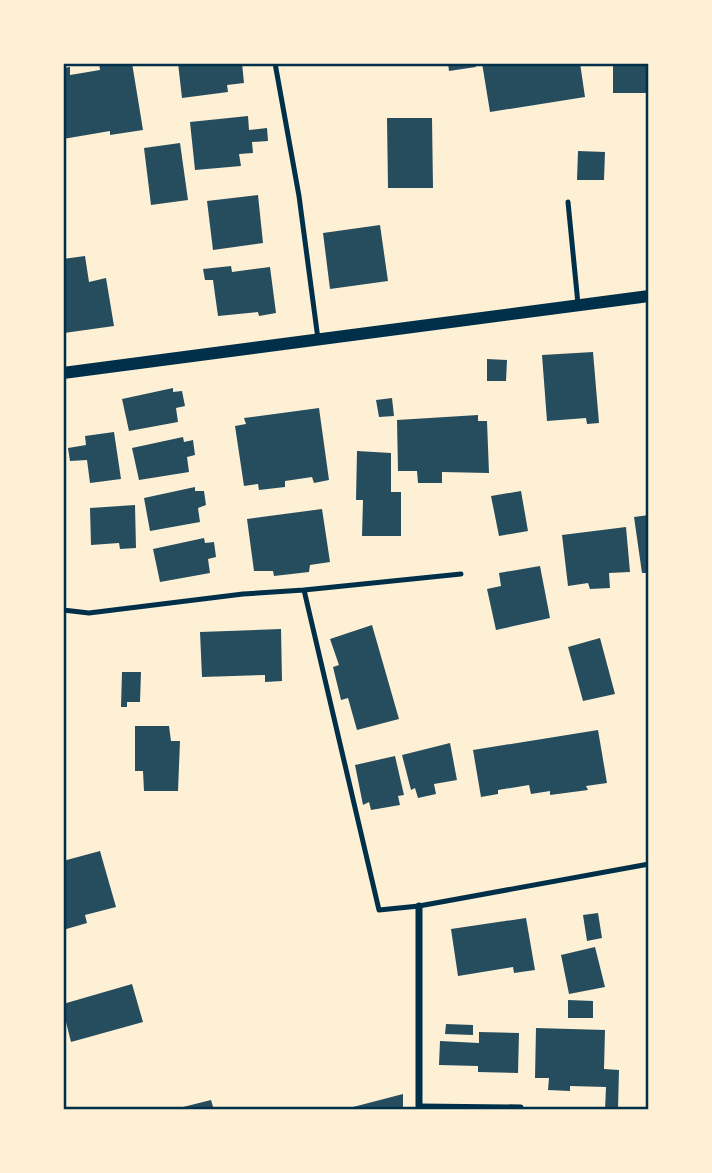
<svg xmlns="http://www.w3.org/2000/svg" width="712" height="1173" viewBox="0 0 712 1173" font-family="Spectral,serif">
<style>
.building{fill:#264d5e}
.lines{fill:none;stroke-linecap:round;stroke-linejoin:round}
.service{stroke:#003049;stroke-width:5}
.minor{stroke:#003049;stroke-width:7}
.tertiary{stroke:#003049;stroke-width:12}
.neatline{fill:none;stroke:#003049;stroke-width:2.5}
</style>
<rect width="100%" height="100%" fill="#fdf0d5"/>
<path class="building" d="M99,63H132L143,130L110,135V131L63,139V68L70,67V75L100,70Z
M178,63H242L244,83L227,85L228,92L182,98Z
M448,63H475L476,67L449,71Z
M482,63H580L585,97L490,112Z
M613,63H649V93H613Z
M248,116L249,130L267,128L268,141L252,142L253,153L239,154L241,166L195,170L190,122Z
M387,118H432L433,188H388Z
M180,143L188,200L151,205L144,148Z
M578,151L605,152L604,180H577Z
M258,195L263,243L213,250L207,201Z
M380,225L388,281L330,289L323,233Z
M85,256L89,282L106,278L114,326L64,333L63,259Z
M231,266L232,272L270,267L276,313L259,316L258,312L218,316L213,280H205L203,269Z
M593,352L599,423L587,424L586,418L547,421L542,355Z
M487,359L507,360L506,381H487Z
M173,388V392L182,391L185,406L176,408L178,422L129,431L122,399Z
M392,398L394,416L379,417L376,400Z
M319,408L329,480L314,483L312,477L285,481V487L259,490L258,484L244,486L235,426L246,424L244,418Z
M478,415V421H487L489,473L442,472V483H418L417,471H398L397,420Z
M114,432L121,479L90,483L87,460L70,461L68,448L86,445L85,436Z
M183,437L184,442L193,440L195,455L187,457L189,472L139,480L132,448Z
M357,451L391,453V492H401V536H362L363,500H356Z
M195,487V491H204L206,505L198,508L200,522L150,531L144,498Z
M521,491L528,531L499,536L491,496Z
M135,505L136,548L120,549L119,543L91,545L90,508Z
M322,509L330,562L310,565L309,572L274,576L273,571H254L247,519Z
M649,515V573H642L634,517Z
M626,527L630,572L609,573L610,588L590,589L588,583L568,586L562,535Z
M204,538L205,543L214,542L216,557L208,559L210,573L160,582L153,549Z
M540,566L550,618L496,630L487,589L501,586L499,573Z
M372,625L399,719L357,730L348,698L341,700L333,667L339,665L330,639Z
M281,629L282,681L265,682V675L202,677L200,632Z
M600,638L615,694L583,701L568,647Z
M122,672H141L140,702H127V707H121Z
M135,726H169L171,741H180L178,791H144L143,771H135Z
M598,730L607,783L586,786L588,790L550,795V791L531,794L529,785L498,790V794L481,797L473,750Z
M450,743L457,780L434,784L436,794L418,798L415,788L411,790L402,755Z
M395,756L404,795L398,796L400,805L371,810L369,802L363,805L355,765Z
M100,851L116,907L85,915L87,923L63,930V861Z
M598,913L602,938L587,941L583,915Z
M526,918L535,970L514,973L513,967L458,976L451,929Z
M595,947L605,987L569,994L561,955Z
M132,984L143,1022L71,1042L65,1018H63V1004Z
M568,1000L593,1001V1018H568Z
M446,1024L473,1025V1035L445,1034Z
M536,1028L605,1030L604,1069L619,1070L618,1110H605L606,1087L570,1086V1091L548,1090L549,1078H535Z
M479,1032L519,1033L518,1073L478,1072V1066L439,1065L440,1041L479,1043Z
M403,1094V1110H354L353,1107Z
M211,1100L214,1110H175V1109Z"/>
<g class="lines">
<path class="service" d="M275,63L299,196L318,339
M568,202L578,304
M304,590L379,910L419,906L649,864
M63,610L89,613L243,594L304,590L461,574
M419,1106L521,1107"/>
<path class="minor" d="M419,1110V906"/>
<path class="tertiary" d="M63,373L649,296"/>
</g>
<rect width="712" height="1173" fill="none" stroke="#fdf0d5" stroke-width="130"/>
<rect x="65" y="65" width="582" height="1043" class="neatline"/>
</svg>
